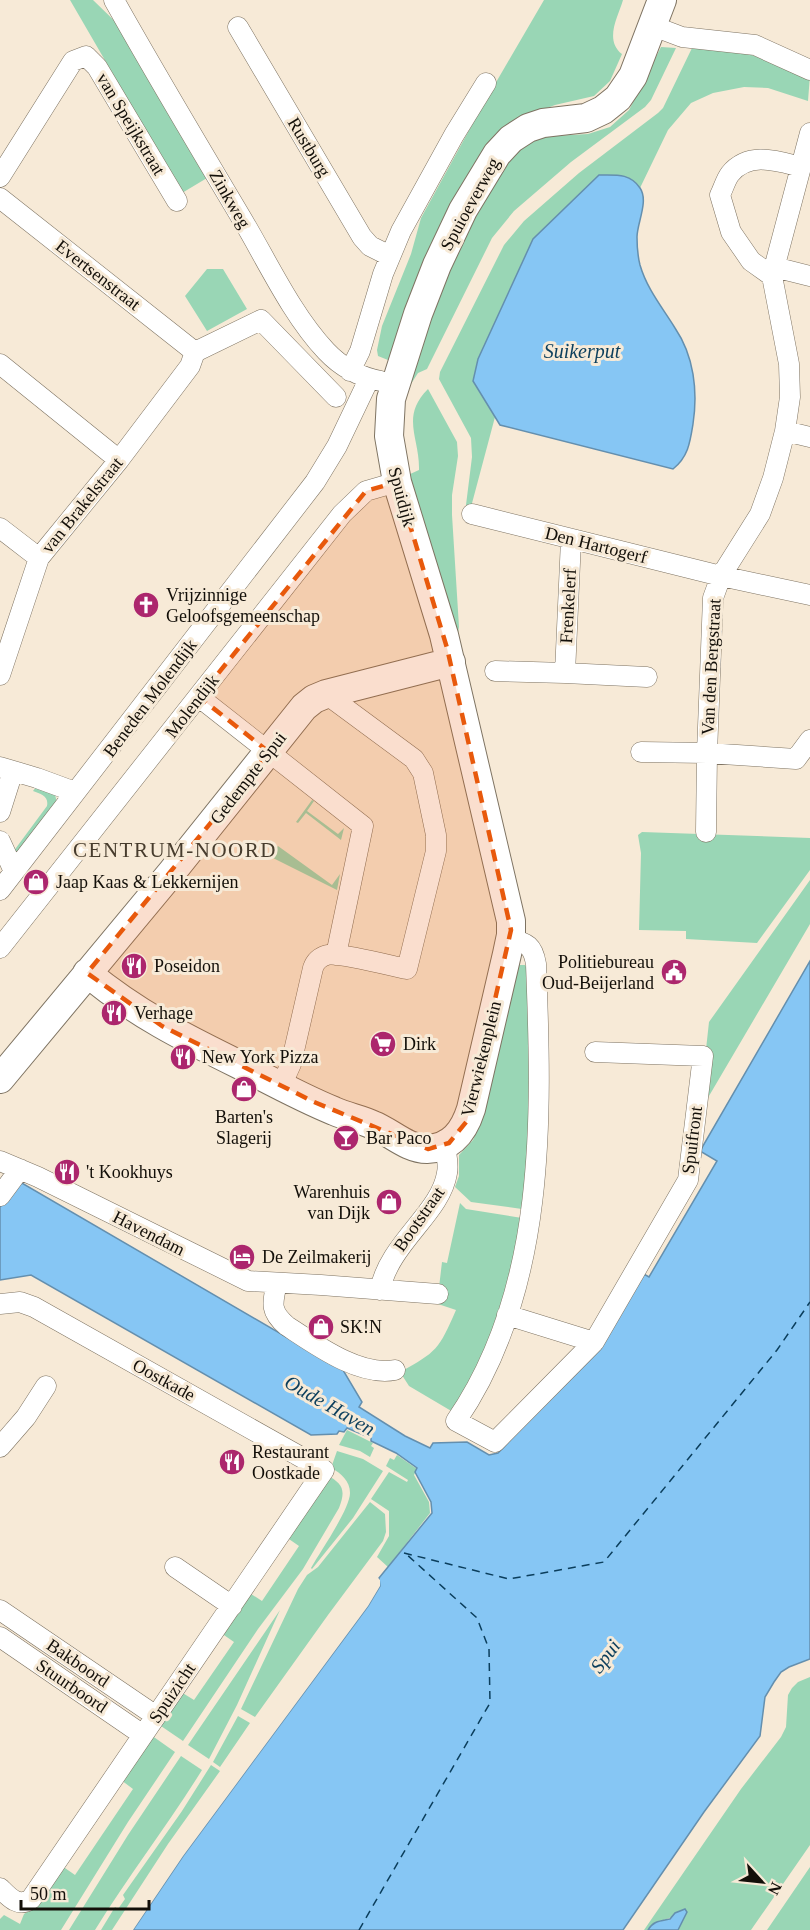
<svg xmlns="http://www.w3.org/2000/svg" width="810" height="1930" viewBox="0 0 810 1930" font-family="Georgia,serif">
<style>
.green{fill:#99d6b5}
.water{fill:#86c6f4;stroke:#648fae;stroke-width:1.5}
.pier{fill:#f7ead7}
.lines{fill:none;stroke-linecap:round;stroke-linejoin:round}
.ferry{stroke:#0b3e5c;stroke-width:1.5;stroke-dasharray:8 6;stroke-linecap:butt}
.street-casing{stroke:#7e7362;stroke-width:21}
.secondary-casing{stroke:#7e7362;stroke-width:30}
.street{stroke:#fff;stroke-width:20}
.secondary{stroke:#fff;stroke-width:28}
.marked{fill:#e8590c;fill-opacity:0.2;stroke:#e8590c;stroke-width:4.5;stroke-dasharray:12 8;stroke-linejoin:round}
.labels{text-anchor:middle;stroke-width:6;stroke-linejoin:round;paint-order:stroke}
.street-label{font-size:18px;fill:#130f09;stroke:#f7ead7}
.poi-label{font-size:18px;fill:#130f09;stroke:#f7ead7;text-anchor:start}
.water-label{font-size:20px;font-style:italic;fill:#0b3e5c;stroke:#f7ead7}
.quarter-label{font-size:21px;letter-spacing:1.5px;fill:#473c2d;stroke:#f7ead7}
</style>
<rect width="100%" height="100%" fill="#f7ead7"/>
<path class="green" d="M70,0H93L128,34L207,178L182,193Z
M544,0H623C618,17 604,40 622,54L610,81L594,96L555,105L534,113L434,247L388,360L378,356L377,350L382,326L411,254L421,218L484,103Z
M661,47L676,48L651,100L645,107L571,162L514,211L492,238L427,369L418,373L409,387L436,292L504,157L537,137L588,134L610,127L629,110Z
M692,48L734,49L810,75L808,101L768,88L744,87L713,93L691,103L668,130L640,188L631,179L487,402L495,417L471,507L466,505L472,457L471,438L439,379L440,372L504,245L524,221L579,173L658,113L663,108Z
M207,269H223L247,309L207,331L185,296Z
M428,389L457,442L458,456L452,495V515L459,627L456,645L408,475L419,470C420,438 400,417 428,389Z
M36,787L55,794L57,804L15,861L13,852L47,806C49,796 41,794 33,791Z
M312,800L314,801L307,811L338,834L344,828L341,840L306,813L298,823L296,822Z
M642,832L810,838V870L757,943L686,939V931L639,930L641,853L638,835Z
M278,846L332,885L340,874L337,890L269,856Z
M810,880V924L699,1113L709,1022Z
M519,965H525L527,969L531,1108L522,1209L471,1202L455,1187L459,1176V1155L473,1140L481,1122Z
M460,1203L466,1209L522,1218L502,1308L477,1366L453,1412L409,1386L400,1372C437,1352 439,1349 456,1310L435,1303L438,1296L442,1262L447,1263Z
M347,1430L373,1443L371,1446L374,1448L370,1457L360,1451L339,1445Z
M337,1451L363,1459L383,1471L353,1518L312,1569L311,1568C320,1552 350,1509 350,1493C350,1481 341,1473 331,1468Z
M397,1455L417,1469L414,1475L429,1502L430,1513L388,1567L377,1557L389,1536V1511L371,1499L389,1472L407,1482L408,1480L386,1466L390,1458L394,1460Z
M327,1475C343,1484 346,1490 339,1508L303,1569L258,1629L183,1741L158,1724L181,1692L194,1700L234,1642L221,1633L248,1592L262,1601L299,1546L286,1537Z
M370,1502L385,1514L386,1532L383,1541L328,1615L255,1717L241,1709L298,1589L307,1575L318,1567Z
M280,1610L237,1705L209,1759L188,1745Z
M810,1677V1845L751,1930H678L687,1912C676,1917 654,1920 648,1930H644L741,1789L781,1737L786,1727L788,1695L792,1688L798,1682Z
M238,1716L250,1723L220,1767L213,1762Z
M151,1735L175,1752L128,1822L61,1930H0V1919L4,1915L20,1924L24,1914L32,1909L62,1866L75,1875L133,1789L121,1780Z
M181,1756L202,1770C168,1825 129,1875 95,1930H69L128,1835Z
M211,1765L220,1771L168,1844L112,1930H101L115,1907L118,1909L125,1899L123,1895L182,1811Z
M810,1867V1930H767Z"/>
<path class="water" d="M599,175C616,175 630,173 640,188C649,201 637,223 637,237C637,246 638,257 640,265C647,289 662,307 675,328C694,356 698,391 693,424C690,443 688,457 673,469L500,425L473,381L478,359L533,239Z
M810,961V1659L789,1667L781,1672L774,1682L765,1697L760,1736L704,1812L623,1930H133L183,1856L368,1606L380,1586L379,1578L432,1513L431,1502L415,1472L417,1468L396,1453L371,1441V1438L347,1428L344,1432L339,1431L337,1434L311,1435L31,1275L0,1280V1200L15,1179L343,1370L362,1402L359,1407L405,1436L430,1448L433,1443L467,1442L489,1455L498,1453L605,1340L642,1273L649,1277L717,1161L700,1151Z
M685,1909L687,1912L678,1930H648C653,1921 660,1921 670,1919L675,1913Z"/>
<path class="pier" d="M376,1576L380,1580V1586L368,1606L183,1856L133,1930H130L180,1854L365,1604L377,1585Z"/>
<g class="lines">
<path class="ferry" d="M404,1553L509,1579L604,1562L777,1350L810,1302
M359,1930L490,1703L489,1649L477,1618L405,1553"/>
<defs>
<path id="street" d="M114,0C156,75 201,150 245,224C269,265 293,316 326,351C341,367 359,377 381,381
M653,26L682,37L755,45L810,70
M238,27L362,237L370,246L390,256
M0,177L73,61L86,56L97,67L177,201
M0,198L195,352
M774,267L810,276
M772,276L751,261L731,232L720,195C723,189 726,179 730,174C749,151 777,161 801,167
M195,352L261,320L336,397
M0,364L119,460
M350,371L360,351L383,274L401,231L454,135L486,83
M785,431L810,437
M472,514L721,576L810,595
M0,528L39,558
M495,671L565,673L571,540
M565,673L647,677
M0,675L39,558L119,460L190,366L195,352
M199,697L363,826L336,955
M641,752L707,753L796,759L810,740
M0,767L37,778L75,792
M0,812L13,771
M706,832L707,753L713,598L721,576L760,514L773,478L785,431L790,397L789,364L772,276L810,133
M0,841L12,867L15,869
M0,890L315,482L337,446L369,379
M510,940C527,942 533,946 536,964C542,1117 547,1289 456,1421L495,1442L594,1342L688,1180L703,1056L595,1052
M0,948L342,514L366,491L397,482
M281,1086L291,1064L313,968C315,962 320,957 327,955C338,952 392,966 407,969L436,851V835L423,773L414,759L326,694
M0,1161L38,1177L248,1281L321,1285L438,1294
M0,1196L20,1169
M277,1283C272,1304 270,1312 287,1326C316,1345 360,1377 395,1370
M380,1290C389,1243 441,1213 447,1173C449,1164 446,1154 445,1145
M0,1304L20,1302L34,1307L324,1470L31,1899C18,1908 9,1897 0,1888
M507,1315L594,1342
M0,1447L26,1417L46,1386
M175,1567L232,1606
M0,1610L156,1716
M0,1637L143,1735"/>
<path id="secondary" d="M87,973C137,1014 183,1037 240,1065C271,1081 302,1098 334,1111C347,1117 361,1119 373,1125C391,1132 407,1149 427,1149C452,1148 464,1131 471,1109L507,954L511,935V921L444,635L397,482L389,436L391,399L418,314L437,265L463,210L497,154L511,139L528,128L543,123L586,118L603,110L618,98L633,76L662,0
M0,1079L172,872L304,707L314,699L326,694L451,662"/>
</defs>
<use href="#street" class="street-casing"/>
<use href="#secondary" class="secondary-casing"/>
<use href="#street" class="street"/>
<use href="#secondary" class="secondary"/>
</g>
<path class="marked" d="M397,482L447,648L511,930L467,1121L449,1143L428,1149L314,1102L162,1026L87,973L269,752L199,697L366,491Z"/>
<defs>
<symbol id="church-disc" viewBox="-11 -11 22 22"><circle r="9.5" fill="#ac266d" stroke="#f7ead7"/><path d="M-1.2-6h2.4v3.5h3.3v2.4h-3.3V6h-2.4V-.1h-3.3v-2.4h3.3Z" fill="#fff"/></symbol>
<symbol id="shop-disc" viewBox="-11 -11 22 22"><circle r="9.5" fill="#ac266d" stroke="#f7ead7"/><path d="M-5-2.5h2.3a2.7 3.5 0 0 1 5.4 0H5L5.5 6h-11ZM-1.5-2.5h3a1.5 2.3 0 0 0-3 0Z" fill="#fff"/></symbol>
<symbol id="restaurant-disc" viewBox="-11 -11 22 22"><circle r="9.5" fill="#ac266d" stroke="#f7ead7"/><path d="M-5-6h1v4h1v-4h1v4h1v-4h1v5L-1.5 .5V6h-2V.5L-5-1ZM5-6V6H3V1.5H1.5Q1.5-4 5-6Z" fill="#fff"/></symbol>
<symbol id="civic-disc" viewBox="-11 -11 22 22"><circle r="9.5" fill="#ac266d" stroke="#f7ead7"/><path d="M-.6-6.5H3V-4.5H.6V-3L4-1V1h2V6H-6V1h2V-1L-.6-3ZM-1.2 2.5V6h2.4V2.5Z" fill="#fff"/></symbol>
<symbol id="supermarket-disc" viewBox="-11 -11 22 22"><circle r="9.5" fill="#ac266d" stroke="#f7ead7"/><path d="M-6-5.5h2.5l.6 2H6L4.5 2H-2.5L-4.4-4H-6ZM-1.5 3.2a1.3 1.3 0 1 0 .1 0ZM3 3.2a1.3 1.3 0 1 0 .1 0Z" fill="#fff"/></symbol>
<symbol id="bar-disc" viewBox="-11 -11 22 22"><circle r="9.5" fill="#ac266d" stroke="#f7ead7"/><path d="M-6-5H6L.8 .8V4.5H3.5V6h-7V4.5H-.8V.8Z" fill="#fff"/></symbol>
<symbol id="hotel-disc" viewBox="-11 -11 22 22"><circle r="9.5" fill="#ac266d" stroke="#f7ead7"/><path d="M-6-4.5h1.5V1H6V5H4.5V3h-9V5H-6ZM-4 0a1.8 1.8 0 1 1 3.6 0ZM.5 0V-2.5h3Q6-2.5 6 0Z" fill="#fff"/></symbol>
</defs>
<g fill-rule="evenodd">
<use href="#church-disc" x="131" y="590" width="30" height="30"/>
<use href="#shop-disc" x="21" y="867" width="30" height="30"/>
<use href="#restaurant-disc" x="119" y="951" width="30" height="30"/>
<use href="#civic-disc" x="659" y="957" width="30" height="30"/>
<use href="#restaurant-disc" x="99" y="998" width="30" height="30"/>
<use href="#supermarket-disc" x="368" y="1029" width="30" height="30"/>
<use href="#restaurant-disc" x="168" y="1042" width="30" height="30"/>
<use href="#shop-disc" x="229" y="1074" width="30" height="30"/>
<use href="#bar-disc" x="331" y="1123" width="30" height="30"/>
<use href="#restaurant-disc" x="52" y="1157" width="30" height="30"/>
<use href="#shop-disc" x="374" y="1187" width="30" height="30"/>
<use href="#hotel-disc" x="227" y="1242" width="30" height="30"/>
<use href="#shop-disc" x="306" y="1312" width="30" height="30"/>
<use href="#restaurant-disc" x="217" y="1447" width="30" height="30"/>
</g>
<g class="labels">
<g class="street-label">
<text transform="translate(131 124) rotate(59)" y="6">van Speijkstraat</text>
<text transform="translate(309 147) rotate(59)" y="6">Rustburg</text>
<text transform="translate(230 199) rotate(60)" y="6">Zinkweg</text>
<text transform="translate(470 204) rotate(-61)" y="6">Spuioeverweg</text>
<text transform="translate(98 275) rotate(38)" y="6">Evertsenstraat</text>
<text transform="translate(402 497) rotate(75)" y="6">Spuidijk</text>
<text transform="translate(82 505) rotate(-51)" y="6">van Brakelstraat</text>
<text transform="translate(596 545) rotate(14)" y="6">Den Hartogerf</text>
<text transform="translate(568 606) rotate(-87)" y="6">Frenkelerf</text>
<text transform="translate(711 667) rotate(-87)" y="6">Van den Bergstraat</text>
<text transform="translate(150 698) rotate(-53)" y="6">Beneden Molendijk</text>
<text transform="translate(192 706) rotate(-52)" y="6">Molendijk</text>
<text transform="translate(248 778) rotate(-52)" y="6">Gedempte Spui</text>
<text transform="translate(481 1059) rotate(-76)" y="6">Vierwiekenplein</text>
<text transform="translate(692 1140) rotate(-83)" y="6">Spuifront</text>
<text transform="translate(419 1219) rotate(-55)" y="6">Bootstraat</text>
<text transform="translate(149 1233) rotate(27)" y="6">Havendam</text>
<text transform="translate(164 1380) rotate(29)" y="6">Oostkade</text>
<text transform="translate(78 1663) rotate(34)" y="6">Bakboord</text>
<text transform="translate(72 1686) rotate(34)" y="6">Stuurboord</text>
<text transform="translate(172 1693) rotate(-56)" y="6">Spuizicht</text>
</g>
<g class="poi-label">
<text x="166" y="601">Vrijzinnige<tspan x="166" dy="21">Geloofsgemeenschap</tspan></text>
<text x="56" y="888">Jaap Kaas &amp; Lekkernijen</text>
<text x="654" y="968" text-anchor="end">Politiebureau<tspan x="654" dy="21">Oud-Beijerland</tspan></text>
<text x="154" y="972">Poseidon</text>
<text x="134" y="1019">Verhage</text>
<text x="403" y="1050">Dirk</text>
<text x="202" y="1063">New York Pizza</text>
<text x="244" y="1123" text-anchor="middle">Barten's<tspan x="244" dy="21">Slagerij</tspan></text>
<text x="366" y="1144">Bar Paco</text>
<text x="86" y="1178">'t Kookhuys</text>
<text x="370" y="1198" text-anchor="end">Warenhuis<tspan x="370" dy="21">van Dijk</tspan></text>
<text x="262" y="1263">De Zeilmakerij</text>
<text x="340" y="1333">SK!N</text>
<text x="252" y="1458">Restaurant<tspan x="252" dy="21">Oostkade</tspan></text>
</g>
<g class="water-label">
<text x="582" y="358">Suikerput</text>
<text transform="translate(330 1405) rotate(30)" y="7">Oude Haven</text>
<text transform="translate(605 1656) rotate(-53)" y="7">Spui</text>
</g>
<g class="quarter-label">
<text x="175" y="857">CENTRUM-NOORD</text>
</g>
</g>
<g transform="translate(762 1882) rotate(117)" stroke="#f7ead7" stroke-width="4.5" paint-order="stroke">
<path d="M0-4.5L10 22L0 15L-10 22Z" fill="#130f09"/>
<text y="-9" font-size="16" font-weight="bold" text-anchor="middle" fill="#130f09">N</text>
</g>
<path d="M21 1900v9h128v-9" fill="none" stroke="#130f09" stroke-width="3"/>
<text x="30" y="1900" font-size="18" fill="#130f09" stroke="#f7ead7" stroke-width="4.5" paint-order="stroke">50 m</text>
</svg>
